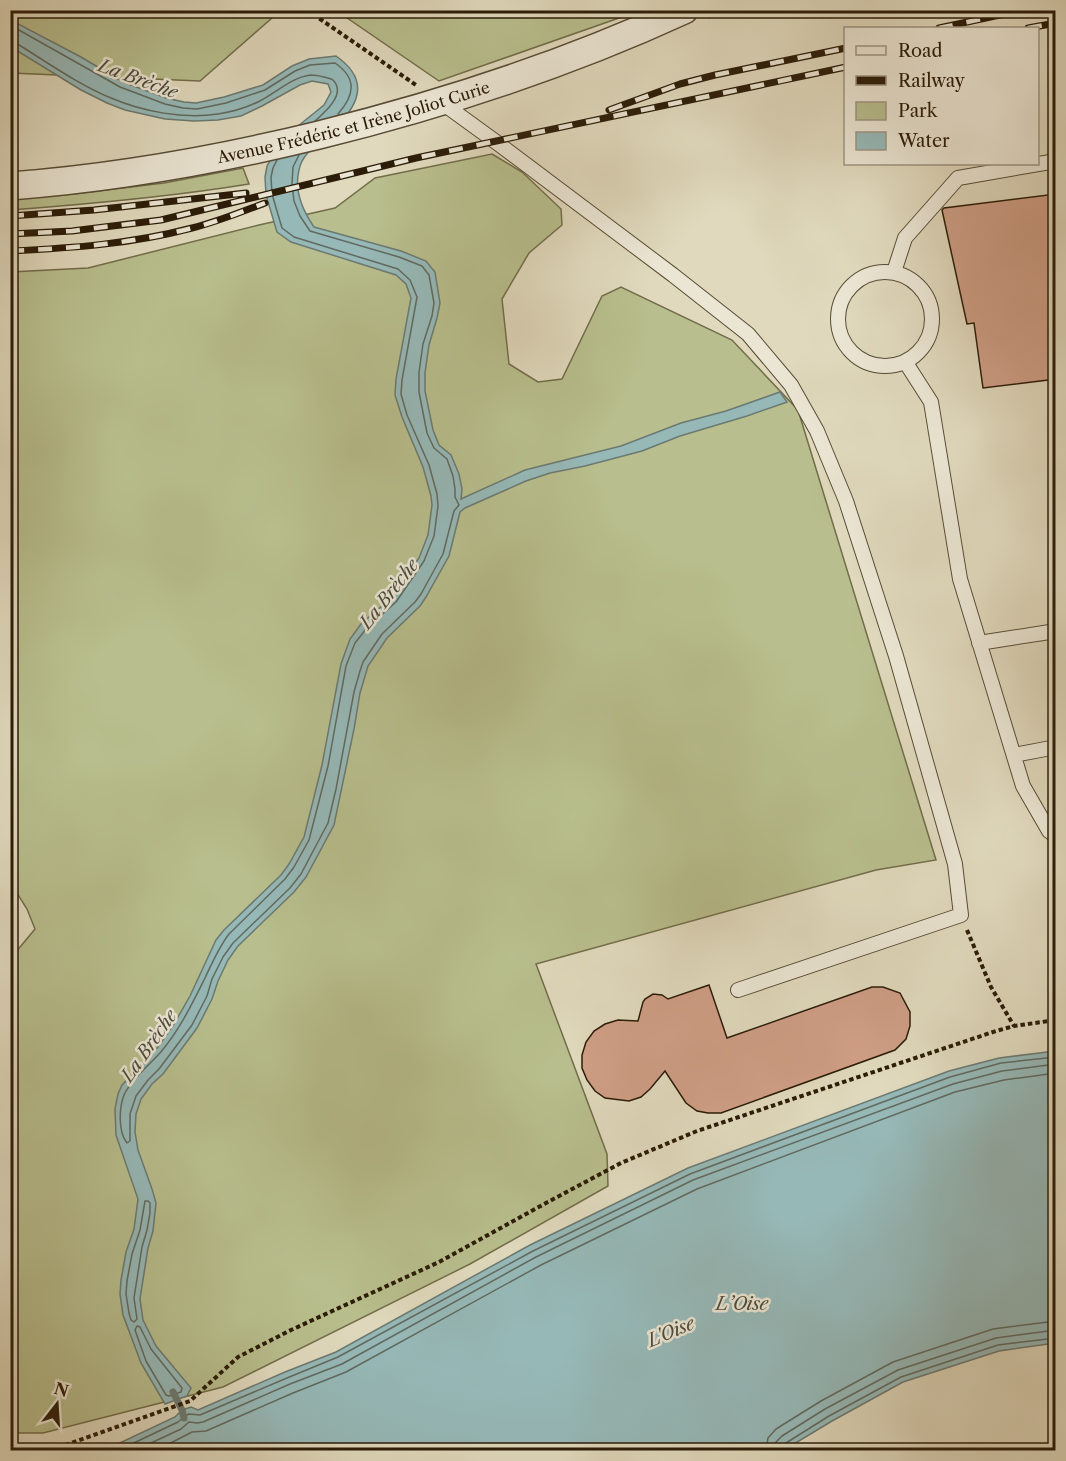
<svg xmlns="http://www.w3.org/2000/svg" width="1066" height="1461" viewBox="0 0 1066 1461" font-family="'Libre Caslon Text',serif">
<style>
.green{fill:#b8be8d;stroke:#726d4a;stroke-width:1.5}
.water{fill:#96b9b8;stroke:#6b7a72;stroke-width:1.5}
.lines{fill:none;stroke-linecap:round;stroke-linejoin:round}
.shore{stroke:#606a60;stroke-width:1.5}
.stream{stroke:#6b7a72;stroke-width:7}
.building{fill:#cf9e86;stroke:#2b1c08;stroke-width:1.5}
.service-casing{stroke:#584b35;stroke-width:16}
.minor-casing{stroke:#584b35;stroke-width:30}
.path{stroke:#2b1c08;stroke-width:4;stroke-dasharray:4.5 3;stroke-linecap:butt}
.service{stroke:#ebe6d4;stroke-width:14}
.minor{stroke:#ebe6d4;stroke-width:27}
.rail-casing{stroke:#2b1c08;stroke-width:7}
.rail{stroke:#ebe6d4;stroke-width:4.5;stroke-dasharray:14;stroke-linecap:butt}
.labels{text-anchor:middle;stroke-width:5;stroke-linejoin:round;paint-order:stroke}
.street-label{font-size:16px;fill:#2b1c08;stroke:#ebe6d4}
.water-label{font-size:18px;font-style:italic;fill:#4b4b3d;stroke:#ebe6d4}
</style>
<rect width="100%" height="100%" fill="#e0d9bd"/>
<filter id="stains"><feTurbulence type="fractalNoise" baseFrequency=".00333" numOctaves="4"/><feColorMatrix values="0 0 0 0 .2 0 0 0 0 .09 0 0 0 0 .02 0 0 0 .5 -.17"/></filter>
<radialGradient id="worn" r=".72"><stop offset=".6" stop-color="#630" stop-opacity="0"/><stop offset="1" stop-color="#630" stop-opacity=".3"/></radialGradient>
<path class="green" d="M11,11H280L200,81L11,73Z
M337,11H639L439,81Z
M492,154L522,172L561,209L562,225L529,253L502,299L509,364L538,382L562,379L602,296L621,287L732,340L798,410L936,860L876,870L536,964L607,1154L608,1186L470,1264L223,1387L43,1433H10V959L35,929L27,909L10,882V272L88,268L259,225L335,208L375,178Z
M243,168L249,184C170,197 90,204 11,210V199L64,195L164,183Z"/>
<path class="water" d="M10,17L18,24L81,57L123,82L166,98L184,102L196,103L224,97L263,85L292,66L309,59L336,56C372,81 358,107 331,132C319,143 302,153 299,170C294,190 303,211 314,227L401,251L426,261L435,272L440,303L437,318L429,345L425,373V391L433,430L439,445L451,455L459,474L462,489L461,499L525,470L621,446L681,423L726,411L780,392L787,402L747,416L680,436L642,451L585,466L550,473L526,481L465,508L460,512L449,556L426,597L420,606L387,638L368,666L360,693L354,729L334,825L306,877L294,892L238,946L228,960L218,981L212,999L197,1028L163,1074L152,1084L141,1099L136,1114L135,1132L138,1150L152,1189L156,1203L153,1231L148,1248L140,1299L143,1320L156,1346L191,1388L187,1396L165,1404L141,1363L123,1315L120,1294L121,1280L126,1252L134,1229L138,1199L116,1135L115,1109L118,1094L122,1085L158,1047L174,1024L190,996L216,940L224,930L281,875L289,864L304,837L322,765L341,664L350,639L361,624L391,598L419,558L428,535L432,505L431,496L423,467L402,417L395,395L396,379L411,298L406,284L396,275L291,242L277,232L266,195L265,177L267,166L275,152L292,131L324,105L331,92L328,84L312,81L300,85L262,106L241,116L218,120L194,121L165,119L125,110L107,103L81,90L11,47Z
M1055,1051V1343L999,1351L903,1382L832,1421L784,1450H105L175,1417L182,1410L191,1407L198,1410L285,1372L336,1352L530,1245L688,1168L949,1071L999,1058Z"/>
<g class="lines">
<path class="shore" d="M10,25L120,87L165,104L183,108L197,109L226,103L265,90L295,71L310,65L335,63C357,78 355,95 338,114
M10,42L16,43C45,61 79,85 111,98C144,112 183,119 218,114C232,112 245,108 258,102C275,94 291,77 311,75C315,75 320,76 324,77C327,78 330,78 333,80C347,94 324,113 315,121
M277,160L273,168L271,177L272,194L282,228L294,237L398,269L410,280L417,297L402,380L401,394L407,415L429,465L437,494L438,506L434,536L424,561L396,602L366,629L355,643L346,666L328,766L309,840L294,867L285,879L229,934C219,947 212,963 205,978C192,1004 179,1031 160,1053C150,1064 129,1082 124,1095C119,1108 118,1132 127,1143L130,1141V1114L136,1096L148,1080L159,1069L192,1025L207,996L212,979L223,957L233,943L290,888L301,874L328,823L336,789L354,692L360,671L363,662L382,634L415,602L421,594L443,554L454,511L459,505L455,497V489L453,476L447,459L434,448L427,433L419,392V372L423,344L432,316L434,303L429,275L422,266L399,257L310,231L300,216L294,201L292,184L293,167L299,155
M145,1201H148L150,1203V1213L147,1230L142,1247L134,1298L137,1319L134,1322L131,1320L129,1313L126,1294L127,1281L132,1254L140,1230Z
M137,1326L140,1327L151,1349L182,1388L181,1392L169,1396L166,1395L146,1361L135,1330Z
M119,1450L178,1422L185,1416L189,1414L200,1415L287,1378L338,1357L533,1251L690,1174L950,1077L1001,1063L1056,1057
M136,1450L181,1429L189,1422L197,1423L203,1422L290,1384L342,1364L536,1257L693,1180L953,1084L1002,1071L1056,1064
M157,1450L192,1432L206,1431L293,1393L346,1372L541,1265L697,1189L955,1092L1004,1080L1056,1073
M766,1450L768,1438L776,1429L821,1401L893,1362L993,1329L1056,1321
M775,1450L776,1442L782,1436L825,1409L898,1370L996,1338L1056,1330
M783,1450V1446L786,1443L829,1416L901,1377L998,1345L1056,1338"/>
<path class="stream" d="M173,1392L182,1410L184,1418"/>
</g>
<path class="building" d="M1056,194V379L983,388L974,323L967,324L942,210L944,208Z
M709,985L727,1038L872,987H883L900,993L910,1012V1026L906,1039L895,1050L721,1113H708L697,1111L686,1103L665,1071L650,1089L641,1097L629,1101L605,1098L595,1091L587,1080L582,1068V1055L586,1042L594,1031L605,1024L618,1020L638,1021L643,1002L645,999L653,994L662,995L668,999Z"/>
<g class="lines">
<defs>
<path id="service" d="M441,102L496,142L673,275L748,334L791,385L817,431L846,501L896,656L955,864L961,915L738,990
M838 319a47 47 0 1 1 94 0a47 47 0 1 1-94 0Z
M894,272L905,238L958,178L1056,161
M906,363L931,402L960,579L1023,786L1049,831L1056,836
M979,643L1056,631
M1014,755L1056,747"/>
<g id="minor">
<path id="s1" d="M10,186C115,178 217,160 319,135C444,104 567,64 684,10"/>
</g>
</defs>
<use href="#service" class="service-casing"/>
<use href="#minor" class="minor-casing"/>
<path class="path" d="M307,10L416,85
M708,17L721,10
M967,930L991,987L1014,1026
M51,1450L190,1401L238,1357L291,1330L439,1262L546,1203L621,1163L697,1131L996,1031L1014,1026L1056,1020"/>
<use href="#service" class="service"/>
<use href="#minor" class="minor"/>
<defs>
<path id="rail" d="M939,28L1024,10
M1028,28L1056,23
M609,110L680,84L715,75L846,48
M10,216L94,210L246,193
M10,234L72,231L161,220L416,158L846,67
M10,251C73,248 131,244 192,228C217,222 241,212 265,203"/>
</defs>
<use href="#rail" class="rail-casing"/>
<use href="#rail" class="rail"/>
</g>
<g class="labels">
<g class="street-label">
<text dy="6" stroke="none"><textPath href="#s1" startOffset="350">Avenue Frédéric et Irène Joliot Curie</textPath></text>
</g>
<g class="water-label">
<text transform="translate(138 79) rotate(20)" y="6">La Brèche</text>
<text transform="translate(389 594) rotate(-52)" y="6">La Brèche</text>
<text transform="translate(149 1046) rotate(-55)" y="6">La Brèche</text>
<text x="742" y="1310">L’Oise</text>
<text transform="translate(671 1332) rotate(-23)" y="6">L'Oise</text>
</g>
</g>
<rect width="1066" height="1461" fill="none" stroke="#e0d9bd" stroke-width="36"/>
<rect x="12" y="12" width="1042" height="1437" fill="none" stroke="#2b1c08" stroke-width="3"/>
<rect x="18" y="18" width="1030" height="1425" fill="none" stroke="#2b1c08" stroke-width="1.5"/>
<rect x="844" y="27" width="195" height="138" fill="#ebe6d4" stroke="#9e9582" stroke-width="1.5"/>
<rect x="856" y="46" width="30" height="9" fill="#ebe6d4" stroke="#9e9582" stroke-width="1.5"/>
<text x="898" y="57" font-size="18" fill="#2b1c08">Road</text>
<rect x="856" y="76" width="30" height="9" fill="#2b1c08" stroke="#9e9582" stroke-width="1.5"/>
<text x="898" y="87" font-size="18" fill="#2b1c08">Railway</text>
<rect x="856" y="102" width="30" height="18" fill="#b8be8d" stroke="#9e9582" stroke-width="1.5"/>
<text x="898" y="117" font-size="18" fill="#2b1c08">Park</text>
<rect x="856" y="132" width="30" height="18" fill="#96b9b8" stroke="#9e9582" stroke-width="1.5"/>
<text x="898" y="147" font-size="18" fill="#2b1c08">Water</text>
<g transform="translate(57 1404) rotate(17)" stroke="#ebe6d4" stroke-width="4.5" paint-order="stroke">
<path d="M0-4.5L10 22L0 15L-10 22Z" fill="#2b1c08"/>
<text y="-9" font-size="16" font-weight="bold" text-anchor="middle" fill="#2b1c08">N</text>
</g>
<rect width="100%" height="100%" filter="url(#stains)"/>
<rect width="100%" height="100%" fill="url(#worn)"/>
</svg>
